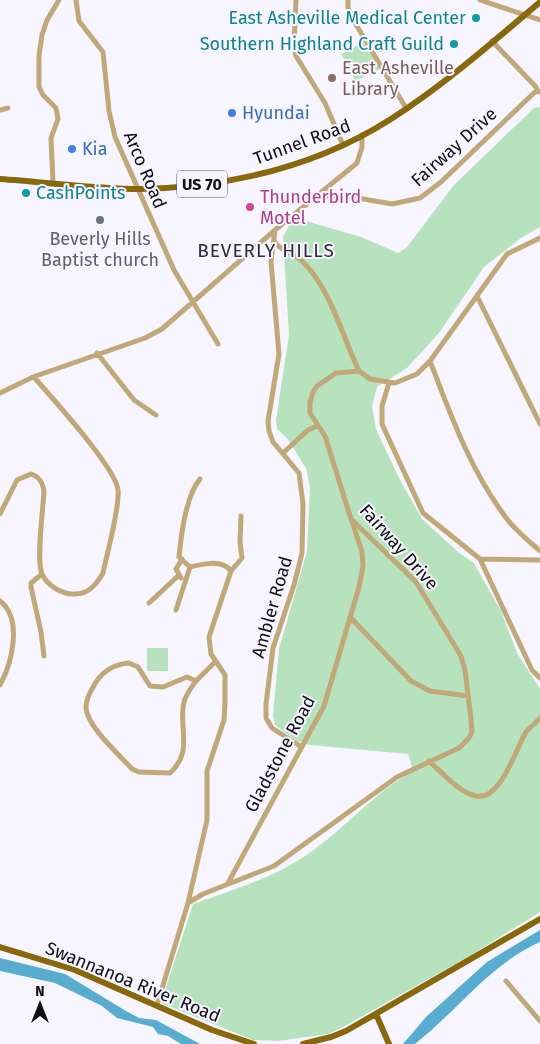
<svg xmlns="http://www.w3.org/2000/svg" width="540" height="1044" viewBox="0 0 540 1044" font-family="'Fira Sans',sans-serif">
<style>
.green{fill:#b7e2be}
.water{fill:#57accf}
.lines{fill:none;stroke-linecap:round;stroke-linejoin:round}
.minor{stroke:#c0a878;stroke-width:5}
.major{stroke:#89670b;stroke-width:6}
.culture-dot{fill:#0f9aa8;stroke:#f7f5ff;stroke-width:2}
.education-dot{fill:#8d6e63;stroke:#f7f5ff;stroke-width:2}
.shop-dot{fill:#3f7fe0;stroke:#f7f5ff;stroke-width:2}
.hotel-dot{fill:#d1479c;stroke:#f7f5ff;stroke-width:2}
.worship-dot{fill:#6b7280;stroke:#f7f5ff;stroke-width:2}
.labels{text-anchor:middle;stroke-width:4;stroke-linejoin:round;paint-order:stroke}
.shield{fill:#f7f5ff;stroke:#56535c;stroke-width:1}
.shield-label{font-size:16px;font-weight:bold;fill:#110e16}
.culture-label{font-size:18px;fill:#0d838f;stroke:#f7f5ff;text-anchor:end}
.education-label{font-size:18px;fill:#785e54;stroke:#f7f5ff;text-anchor:start}
.shop-label{font-size:18px;fill:#366cbe;stroke:#f7f5ff;text-anchor:start}
.street-label{font-size:18px;fill:#110e16;stroke:#f7f5ff}
.hotel-label{font-size:18px;fill:#b23c85;stroke:#f7f5ff;text-anchor:start}
.worship-label{font-size:18px;fill:#5b616d;stroke:#f7f5ff}
.neighbourhood-label{font-size:19px;letter-spacing:1px;fill:#2f2a3c;stroke:#f7f5ff}
</style>
<rect width="100%" height="100%" fill="#f7f5ff"/>
<path class="green" d="M363,42L380,69L377,71L374,68L356,83L341,54Z
M540,107V227L521,238L484,267L439,333L407,368L377,387L372,406L376,429L398,476L422,519L458,552L474,563L501,611L517,653L540,689V912L466,958L343,1027L328,1034L278,1041L253,1040L161,1003L193,904C231,890 271,879 305,856C343,831 373,793 413,771L408,754L310,745L297,741L275,725L273,716L279,649L307,551L310,487L306,468L287,438L277,429L276,420L289,335L283,237L291,222L299,219L361,237L398,253L407,247L454,185L534,108Z
M147,648H168V671H147Z"/>
<path class="water" d="M540,930V942C490,964 457,1011 415,1044H403L426,1017L487,962Z
M0,958L65,974L126,1011L139,1018L156,1020L200,1044H181L168,1036L158,1034L153,1027L117,1018L102,1006L55,983L0,971Z"/>
<g class="lines">
<path class="minor" d="M76,0L79,21L103,52L109,111L115,137L174,270L218,344
M296,0L294,45L296,56L325,103L343,145
M348,0V8L355,23L406,108
M480,0L540,20
M492,41L536,87L537,90
M0,110L8,108
M53,182L51,138L58,119L56,108L43,95L39,87V56L42,35L47,20L59,0
M319,196L352,197L392,204L420,198L441,182L537,90L540,92
M275,230L271,262L279,354L268,421L269,431L273,442L299,473L303,504L302,553L294,585L273,648L266,704V718L272,728L300,746
M274,241C280,251 294,253 302,261C331,289 342,336 359,371
M477,296L540,424
M97,353L134,400L156,415
M430,361C451,416 471,472 507,519C516,531 529,541 540,551
M389,383L382,406V424L423,513L480,559L532,670L540,678
M0,393L33,377L145,338L162,329L275,230L357,163L362,147V135
M283,453L308,430L317,426
M0,514L17,480L31,474C40,477 43,483 44,492C43,510 36,560 42,574C47,585 61,594 73,594C88,595 96,585 103,573C107,554 120,507 118,490C116,468 52,398 34,377
M480,559L540,560
M190,567L179,557C181,536 186,495 200,479
M42,574L31,583V587L41,632L44,656
M181,578L176,569L182,559
M0,601C23,619 12,663 0,685
M149,603L178,576
M176,610L190,567C202,564 223,559 231,571
M350,617L411,681L430,691L468,696
M129,663L138,667L150,686L163,687L187,677L196,681C191,688 186,694 184,702C178,728 194,751 170,773L139,772L132,769C120,755 86,726 86,707C86,697 92,689 96,682C104,670 116,664 129,663Z
M196,681L216,661
M429,761C442,772 459,793 476,796C501,801 516,748 526,732C530,727 536,723 540,718
M228,883L324,706L359,587L363,566L362,552L352,521
M188,903L207,820V771L224,720L225,703V675L211,654L209,637L231,571L242,558L240,542L241,516
M506,981L540,1021
M157,1005L188,903L203,894L274,866L397,777L459,748L469,738L472,732L471,719L465,670L461,656L416,582L351,519L325,436L310,413V402L313,392L317,386L336,373L359,371L370,379L395,383L417,374L430,361L507,254L540,238"/>
<path class="major" d="M0,179C45,182 95,189 140,189C228,187 316,167 391,119C444,85 493,42 540,2
M0,947L75,970L212,1030L254,1044
M376,1014L389,1044
M303,1044L331,1037L346,1031L540,919"/>
</g>
<g class="culture-dot">
<circle cx="476" cy="18" r="5"/>
<circle cx="454" cy="44" r="5"/>
<circle cx="26" cy="193" r="5"/>
</g>
<circle class="education-dot" cx="332" cy="78" r="5"/>
<g class="shop-dot">
<circle cx="232" cy="113" r="5"/>
<circle cx="72" cy="149" r="5"/>
</g>
<circle class="hotel-dot" cx="250" cy="207" r="5"/>
<circle class="worship-dot" cx="100" cy="220" r="5"/>
<g class="labels">
<rect class="shield" x="177" y="170.5" width="50" height="27" rx="4"/>
<g class="shield-label">
<text x="202" y="190">US 70</text>
</g>
<g class="culture-label">
<text x="466" y="24">East Asheville Medical Center</text>
<text x="444" y="50">Southern Highland Craft Guild</text>
<text x="36" y="199" text-anchor="start">CashPoints</text>
</g>
<g class="education-label">
<text x="342" y="74">East Asheville<tspan x="342" dy="21">Library</tspan></text>
</g>
<g class="shop-label">
<text x="242" y="119">Hyundai</text>
<text x="82" y="155">Kia</text>
</g>
<g class="street-label">
<text transform="translate(302 142) rotate(-20)" y="6">Tunnel Road</text>
<text transform="translate(454 147) rotate(-42)" y="6">Fairway Drive</text>
<text transform="translate(145 170) rotate(67)" y="6">Arco Road</text>
<text transform="translate(399 547) rotate(48)" y="6">Fairway Drive</text>
<text transform="translate(272 607) rotate(-74)" y="6">Ambler Road</text>
<text transform="translate(280 754) rotate(-62)" y="6">Gladstone Road</text>
<text transform="translate(133 982) rotate(22)" y="6">Swannanoa River Road</text>
</g>
<g class="hotel-label">
<text x="260" y="203">Thunderbird<tspan x="260" dy="21">Motel</tspan></text>
</g>
<g class="worship-label">
<text x="100" y="245">Beverly Hills<tspan x="100" dy="21">Baptist church</tspan></text>
</g>
<g class="neighbourhood-label">
<text x="266" y="257">BEVERLY HILLS</text>
</g>
</g>
<g transform="translate(40 1004)" stroke="#f7f5ff" stroke-width="4" paint-order="stroke">
<path d="M0-4L9 19L0 12L-9 19Z" fill="#110e16"/>
<text y="-8" font-size="14" font-weight="bold" text-anchor="middle" fill="#110e16">N</text>
</g>
</svg>
